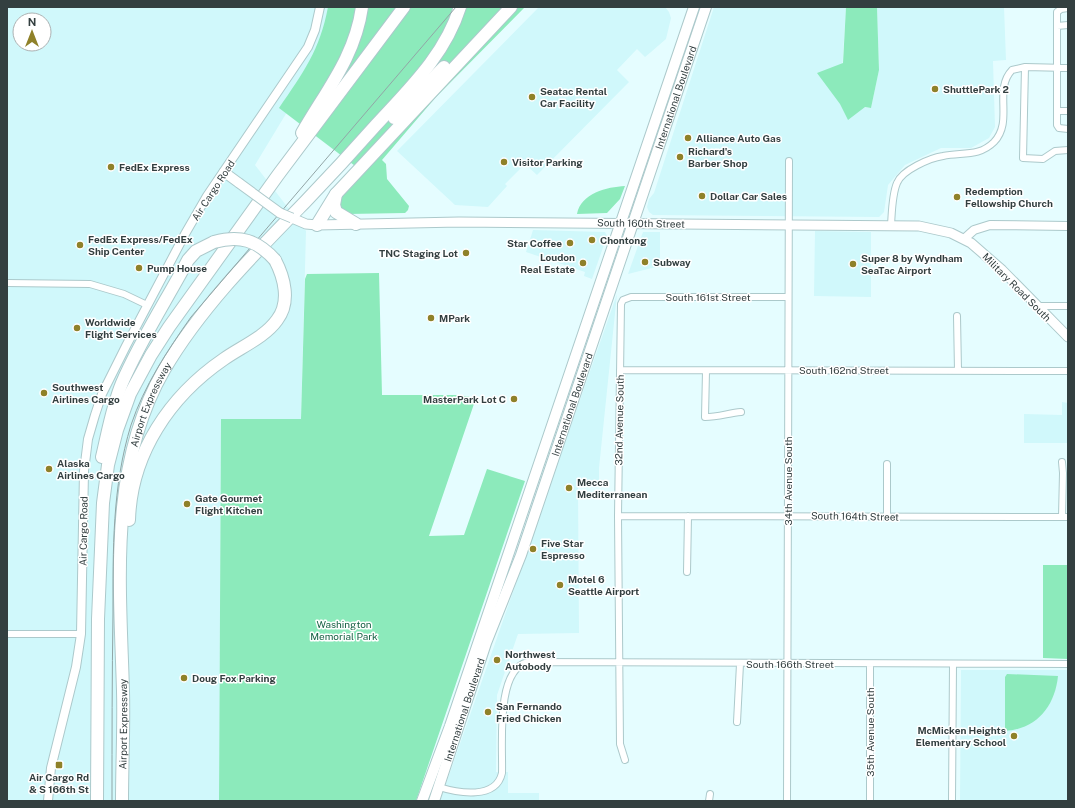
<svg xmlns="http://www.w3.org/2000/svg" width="1075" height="808" viewBox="0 0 1075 808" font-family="'Public Sans',sans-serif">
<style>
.built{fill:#d0f8fb;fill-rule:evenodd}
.green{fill:#8ceabb}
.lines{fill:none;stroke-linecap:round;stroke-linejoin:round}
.minor-casing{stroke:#acc9cb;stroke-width:8}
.tertiary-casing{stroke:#acc9cb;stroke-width:10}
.secondary-casing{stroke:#acc9cb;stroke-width:11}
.primary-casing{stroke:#acc9cb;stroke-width:12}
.motorway-casing{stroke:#acc9cb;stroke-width:14}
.minor{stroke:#fff;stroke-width:6}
.tertiary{stroke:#fff;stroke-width:8}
.secondary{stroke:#fff;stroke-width:9}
.primary{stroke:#fff;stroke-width:10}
.motorway{stroke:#fff;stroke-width:12}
.tram{stroke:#92a5a6;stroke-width:1}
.secondary-bridge-casing{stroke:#acc9cb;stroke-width:11;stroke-linecap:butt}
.motorway-bridge-casing{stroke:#acc9cb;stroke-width:14;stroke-linecap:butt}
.secondary-bridge{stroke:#fff;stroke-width:9}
.motorway-bridge{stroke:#fff;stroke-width:12}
.poi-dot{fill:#8f8129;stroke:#fff;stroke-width:1.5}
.labels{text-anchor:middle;stroke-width:3;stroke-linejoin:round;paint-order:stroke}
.poi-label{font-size:10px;font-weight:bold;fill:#333f40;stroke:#fff;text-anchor:start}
.street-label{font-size:10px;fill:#333f40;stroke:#fff}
.park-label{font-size:10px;fill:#125f41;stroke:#fff}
</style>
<rect width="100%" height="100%" fill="#e5fdff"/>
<path class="built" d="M7,7H335L330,41L255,165L306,231L301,419H221L219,801H7ZM20,20H44V44H20Z
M539,7H665L669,12L671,18L666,39L651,52L645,57L637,49L617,70L629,82L537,175L525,164L505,184L507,186L488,207L455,205L397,151Z
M714,7H846L840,104L871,108L879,70L877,7H1004L1006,60L993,61L995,127L989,138L971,148H941L905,165L888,185L884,212L879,217L653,215L649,212L647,207L649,199L654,193Z
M533,230L605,232L607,236L592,279L584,276L585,272L526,252Z
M815,231L871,232V297L814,296Z
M643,232H660V266L628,274Z
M617,294L599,468V487H578L579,633L518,634L497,695L496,772H508V793H539V801H440Z
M1062,402L1068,403V443H1024V414L1062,415Z
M961,670H1068V801H960Z"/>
<path class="green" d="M328,7H525L436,97L382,160L386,164L387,179L409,206L408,210L405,213L348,214L339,207V199L363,172L279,108C303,73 320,50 328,7Z
M846,7H877L879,70L871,108L865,107L848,120L840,104L817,73L843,63Z
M625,186L620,199L607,213L577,214C581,193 607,187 625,186Z
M379,273L382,395H459L476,398L429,536L464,535L487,469L525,481L416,801H219L221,419H301L305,279L307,274Z
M1043,565H1068V659L1043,658Z
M1007,674L1058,676C1055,706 1037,729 1005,731V677Z"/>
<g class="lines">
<defs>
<path id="minor" d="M1068,8L1061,9L1057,12V26L1068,25
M1057,26V111
M1025,67L1023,158L1043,159L1055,151L1068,150
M1068,111H1057V125L1059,128L1068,129
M891,225C892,211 892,195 897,183C902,170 930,158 943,156C962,152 979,157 994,142C1014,121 993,90 1012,70L1025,67L1068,68
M7,283L90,284L124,294L147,305
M1037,306H1068
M957,316L958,371
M620,370L1068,371
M706,371L705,417C718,417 729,413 741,412
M1062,462L1063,473L1062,517
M618,516L1068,517
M887,517V464
M687,572L688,516
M7,634H81
M870,664V801
M737,722L740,664
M625,760L620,744L618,516L621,304L623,300L631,297H788
M439,787C458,793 496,800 502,773C503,747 495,669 528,662L1068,664
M709,801L710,794
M787,801L789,161
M952,801L953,664"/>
<path id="tertiary" d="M964,239L974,230L990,225L1068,226
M48,801L51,768L76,667L81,634L84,471L88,439L95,415L102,394L126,346L185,234L207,196L308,47L315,30L320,7"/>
<path id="secondary" d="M224,172L239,183
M292,218L306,224L317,225L459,222L919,226L951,233L971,243L1002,270L1068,337"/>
<g id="primary">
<path d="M422,801L450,726L694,7"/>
<path id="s1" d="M434,801L486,643L521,555L706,7"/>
</g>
<g id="motorway">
<path d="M394,118L444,67"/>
<path d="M302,133C326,91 355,57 362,7"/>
<path d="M336,194L334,205L336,212L356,224"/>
<path d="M317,225L336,194L511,7"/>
<path d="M102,457C108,432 112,407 122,383C140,341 166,301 188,260L196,251L214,242"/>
<path d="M129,520C131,453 170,396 224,359C241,347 265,337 277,320C291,302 284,277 275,260"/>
<path d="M97,801L98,619L103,503L108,465L117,430L130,394L151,355L169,327L278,175L404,7"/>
<path id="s2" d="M122,801C122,764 124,728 123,691C120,584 108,467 164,370C201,307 254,254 305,202C329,177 353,151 376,125C409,89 445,55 460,7"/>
</g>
</defs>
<use href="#minor" class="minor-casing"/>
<use href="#tertiary" class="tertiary-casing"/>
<use href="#secondary" class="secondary-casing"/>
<use href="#primary" class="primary-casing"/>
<use href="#motorway" class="motorway-casing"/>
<use href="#minor" class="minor"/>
<use href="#tertiary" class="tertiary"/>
<use href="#secondary" class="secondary"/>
<use href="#primary" class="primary"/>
<use href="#motorway" class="motorway"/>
<path class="tram" d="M112,801C112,739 112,676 113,614C113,550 112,487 131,425C144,386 167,351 191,317L456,7"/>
<defs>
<path id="secondary-bridge" d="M239,183L280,213L292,218"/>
<path id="motorway-bridge" d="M214,242C240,235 257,240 275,260"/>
</defs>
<use href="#secondary-bridge" class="secondary-bridge-casing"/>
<use href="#motorway-bridge" class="motorway-bridge-casing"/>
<use href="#secondary-bridge" class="secondary-bridge"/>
<use href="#motorway-bridge" class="motorway-bridge"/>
</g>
<g class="poi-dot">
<circle cx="935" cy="89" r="4"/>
<circle cx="532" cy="97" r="4"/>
<circle cx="688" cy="138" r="4"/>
<circle cx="680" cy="157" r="4"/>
<circle cx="504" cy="162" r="4"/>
<circle cx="111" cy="167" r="4"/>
<circle cx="702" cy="196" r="4"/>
<circle cx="957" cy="197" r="4"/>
<circle cx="592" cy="240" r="4"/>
<circle cx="570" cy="243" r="4"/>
<circle cx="80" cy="245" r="4"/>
<circle cx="466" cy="253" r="4"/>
<circle cx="645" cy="262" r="4"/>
<circle cx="583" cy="263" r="4"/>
<circle cx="853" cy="264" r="4"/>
<circle cx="139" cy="268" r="4"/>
<circle cx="431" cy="318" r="4"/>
<circle cx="77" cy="328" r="4"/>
<circle cx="44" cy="393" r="4"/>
<circle cx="514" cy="399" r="4"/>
<circle cx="49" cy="469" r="4"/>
<circle cx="569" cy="488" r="4"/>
<circle cx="187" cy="504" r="4"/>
<circle cx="533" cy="549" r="4"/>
<circle cx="560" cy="585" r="4"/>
<circle cx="497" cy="660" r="4"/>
<circle cx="184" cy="678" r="4"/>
<circle cx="488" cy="712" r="4"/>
<circle cx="1014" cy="736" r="4"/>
<rect x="55" y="761" width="8" height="8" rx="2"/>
</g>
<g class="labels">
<g class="poi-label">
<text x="943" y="93">ShuttlePark 2</text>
<text x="540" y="95">Seatac Rental<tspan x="540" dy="12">Car Facility</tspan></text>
<text x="696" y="142">Alliance Auto Gas</text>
<text x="688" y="155">Richard's<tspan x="688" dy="12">Barber Shop</tspan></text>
<text x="512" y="166">Visitor Parking</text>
<text x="119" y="171">FedEx Express</text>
<text x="965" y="195">Redemption<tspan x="965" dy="12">Fellowship Church</tspan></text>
<text x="710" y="200">Dollar Car Sales</text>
<text x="88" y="243">FedEx Express/FedEx<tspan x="88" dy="12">Ship Center</tspan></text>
<text x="600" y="244">Chontong</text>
<text x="562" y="247" text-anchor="end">Star Coffee</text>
<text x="458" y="257" text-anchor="end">TNC Staging Lot</text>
<text x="575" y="261" text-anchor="end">Loudon<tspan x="575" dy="12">Real Estate</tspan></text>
<text x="861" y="262">Super 8 by Wyndham<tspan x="861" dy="12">SeaTac Airport</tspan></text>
<text x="653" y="266">Subway</text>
<text x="147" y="272">Pump House</text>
<text x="439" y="322">MPark</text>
<text x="85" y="326">Worldwide<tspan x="85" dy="12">Flight Services</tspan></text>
<text x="52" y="391">Southwest<tspan x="52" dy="12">Airlines Cargo</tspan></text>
<text x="506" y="403" text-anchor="end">MasterPark Lot C</text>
<text x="57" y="467">Alaska<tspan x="57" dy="12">Airlines Cargo</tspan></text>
<text x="577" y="486">Mecca<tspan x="577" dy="12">Mediterranean</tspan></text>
<text x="195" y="502">Gate Gourmet<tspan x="195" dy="12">Flight Kitchen</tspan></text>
<text x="541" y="547">Five Star<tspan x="541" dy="12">Espresso</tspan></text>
<text x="568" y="583">Motel 6<tspan x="568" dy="12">Seattle Airport</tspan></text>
<text x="505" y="658">Northwest<tspan x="505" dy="12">Autobody</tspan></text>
<text x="192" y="682">Doug Fox Parking</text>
<text x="496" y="710">San Fernando<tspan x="496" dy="12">Fried Chicken</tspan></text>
<text x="1006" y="734" text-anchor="end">McMicken Heights<tspan x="1006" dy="12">Elementary School</tspan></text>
<text x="59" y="781" text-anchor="middle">Air Cargo Rd<tspan x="59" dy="12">&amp; S 166th St</tspan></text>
</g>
<g class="street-label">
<text dy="4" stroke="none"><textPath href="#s1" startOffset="744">International Boulevard</textPath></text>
<text transform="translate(213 190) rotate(-57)" y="4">Air Cargo Road</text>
<text transform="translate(641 223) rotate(1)" y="4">South 160th Street</text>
<text transform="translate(1017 287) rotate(45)" y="4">Military Road South</text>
<text x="708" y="301">South 161st Street</text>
<text x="844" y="374">South 162nd Street</text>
<text dy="4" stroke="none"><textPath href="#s1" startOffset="420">International Boulevard</textPath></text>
<text dy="4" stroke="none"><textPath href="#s2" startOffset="401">Airport Expressway</textPath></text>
<text transform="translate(619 420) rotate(-89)" y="4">32nd Avenue South</text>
<text transform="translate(788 481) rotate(-90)" y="4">34th Avenue South</text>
<text transform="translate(855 516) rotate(1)" y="4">South 164th Street</text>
<text transform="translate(83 531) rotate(-89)" y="4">Air Cargo Road</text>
<text x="790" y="668">South 166th Street</text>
<text dy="4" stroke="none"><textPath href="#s1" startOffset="96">International Boulevard</textPath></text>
<text dy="4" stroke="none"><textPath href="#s2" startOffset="77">Airport Expressway</textPath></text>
<text transform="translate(870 732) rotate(-90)" y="4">35th Avenue South</text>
</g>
<g class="park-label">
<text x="344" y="628">Washington<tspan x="344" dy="12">Memorial Park</tspan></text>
</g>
</g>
<rect width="1075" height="808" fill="none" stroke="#333f40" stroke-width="16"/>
<g transform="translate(32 32)"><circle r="19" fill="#ffffff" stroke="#adb2b3"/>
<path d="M0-3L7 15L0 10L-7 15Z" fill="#8f8129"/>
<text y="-6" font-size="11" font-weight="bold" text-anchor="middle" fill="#333f40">N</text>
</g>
</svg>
